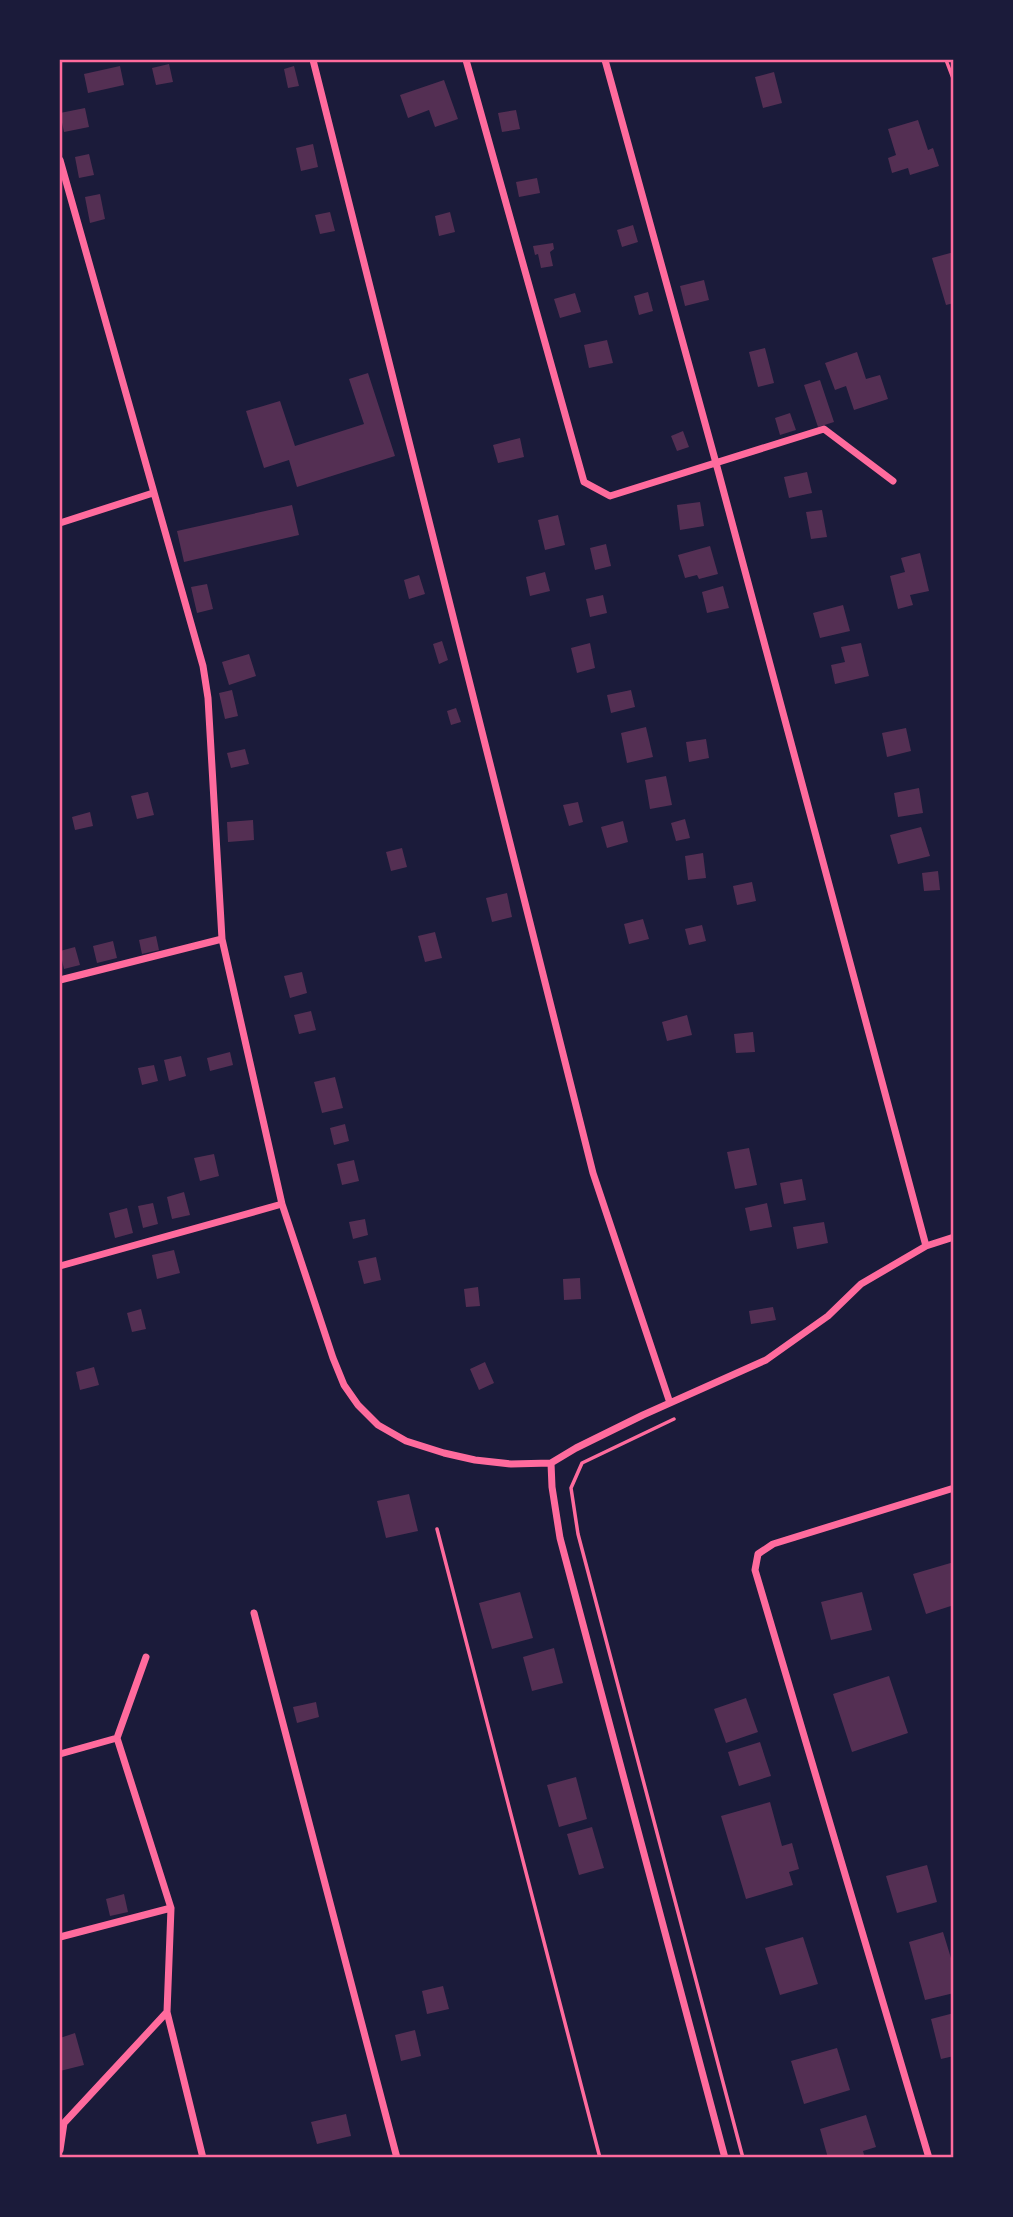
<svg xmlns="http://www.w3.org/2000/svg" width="1013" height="2217" viewBox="0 0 1013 2217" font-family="Inter,sans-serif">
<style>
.building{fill:#542f53}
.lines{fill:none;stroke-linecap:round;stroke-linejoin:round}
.path{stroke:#ff6b9d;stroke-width:3.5}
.minor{stroke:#ff6b9d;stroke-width:7}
.neatline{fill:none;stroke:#ff6b9d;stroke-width:2.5}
</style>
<rect width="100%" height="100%" fill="#1b1b3a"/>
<path class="building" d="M169,64L173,82L156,85L152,68Z
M120,66L124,85L88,93L84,74Z
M294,66L299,86L288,88L284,69Z
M774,72L782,103L763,108L755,77Z
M444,80L458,119L435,127L429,110L408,118L400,95Z
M85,108L89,127L64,132L60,113Z
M516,110L520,129L502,132L498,113Z
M918,120L928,150L933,148L939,166L910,175L908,168L892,173L888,158L896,155L888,129Z
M313,144L318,167L301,171L296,148Z
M89,154L94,175L79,178L75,157Z
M537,178L540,193L519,197L516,182Z
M100,194L105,219L90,223L85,197Z
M330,212L335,231L320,234L315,215Z
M450,212L455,232L439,236L435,216Z
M633,225L638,242L622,247L617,230Z
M553,243L554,249L550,252L553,266L541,268L538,254L535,255L533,246Z
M954,252V303L946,305L932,258Z
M704,280L709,300L685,306L680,286Z
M648,292L653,311L639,315L634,296Z
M575,293L581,312L560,318L554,299Z
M607,340L613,363L589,368L584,345Z
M765,348L774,383L758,387L749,352Z
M857,352L866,379L880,375L888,399L854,410L846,386L835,390L825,363Z
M368,373L395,456L297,487L289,460L264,468L246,411L280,401L295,446L364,424L349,379Z
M820,380L834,422L818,427L804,385Z
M790,413L796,430L780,435L775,418Z
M683,431L689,447L677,451L671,436Z
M520,438L524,457L498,463L493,445Z
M807,472L812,493L789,498L784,477Z
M700,502L704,526L680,530L677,505Z
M292,505L299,535L184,562L177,531Z
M822,510L827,537L811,539L806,512Z
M558,515L565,545L545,550L538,520Z
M606,544L611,566L595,570L590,548Z
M710,546L718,574L699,579L697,575L685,578L678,555Z
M920,553L929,591L910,595L913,605L898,609L890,576L905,572L901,558Z
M545,572L550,591L530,596L526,577Z
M419,575L425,594L409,599L404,580Z
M207,584L213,609L197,613L191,587Z
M723,586L729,608L707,613L702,592Z
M603,595L607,613L590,617L586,599Z
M843,605L850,631L820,638L813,613Z
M442,641L448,660L439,664L433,644Z
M590,643L595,668L577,673L571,648Z
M861,643L869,676L835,684L831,665L845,662L841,647Z
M249,654L256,676L229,685L222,662Z
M232,690L238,716L225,719L219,693Z
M631,690L635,707L611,713L607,695Z
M456,708L461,722L451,725L447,711Z
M646,727L653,757L627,763L621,733Z
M906,728L911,751L887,757L882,733Z
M706,739L709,758L689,762L686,742Z
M245,749L249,764L231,768L227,753Z
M666,776L672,805L650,809L645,780Z
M919,788L923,813L898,817L894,793Z
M148,792L154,815L137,819L131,796Z
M578,802L583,822L569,826L563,805Z
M90,812L93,826L75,830L72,817Z
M685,819L690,838L676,841L671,823Z
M253,820L254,840L228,842L227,822Z
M623,821L628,842L607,848L601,827Z
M921,827L930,856L898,864L890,835Z
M402,848L407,867L391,871L386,852Z
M703,853L706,878L688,880L685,856Z
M938,871L940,890L924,891L922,873Z
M752,882L756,901L737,905L733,886Z
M507,893L512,917L492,922L486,898Z
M643,919L649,939L629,944L624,924Z
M702,925L706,941L689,945L685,929Z
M435,932L442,958L425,962L418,936Z
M156,936L159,950L142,954L139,940Z
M113,941L117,958L97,963L93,946Z
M75,947L80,965L64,969L60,951Z
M302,972L307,993L290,998L284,976Z
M311,1011L316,1030L299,1034L294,1015Z
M687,1015L692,1035L667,1041L662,1022Z
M753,1032L755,1052L736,1053L734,1034Z
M230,1052L233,1065L210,1071L207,1058Z
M181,1056L186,1076L169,1081L164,1060Z
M154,1065L158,1081L142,1085L138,1068Z
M335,1077L343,1108L322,1113L314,1082Z
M345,1124L349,1141L334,1145L330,1128Z
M749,1148L757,1185L735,1189L727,1152Z
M214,1154L219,1176L200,1181L194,1158Z
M354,1160L359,1181L342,1185L337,1164Z
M802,1179L806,1200L784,1204L780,1183Z
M184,1192L190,1215L172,1219L167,1197Z
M153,1203L158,1224L143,1228L138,1206Z
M767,1203L772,1227L750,1231L745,1208Z
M127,1208L133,1233L115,1238L109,1213Z
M365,1219L368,1235L353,1239L349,1222Z
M824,1222L828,1243L797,1249L793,1227Z
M174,1250L180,1273L157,1279L152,1255Z
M376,1257L381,1280L364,1284L358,1261Z
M580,1278L581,1299L564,1300L563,1279Z
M478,1287L480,1306L466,1307L464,1289Z
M773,1307L776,1320L751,1324L749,1311Z
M141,1309L146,1329L132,1332L127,1313Z
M485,1362L494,1383L479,1390L470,1369Z
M94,1367L99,1385L80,1390L76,1372Z
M409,1494L418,1531L386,1538L377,1501Z
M954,1562V1605L926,1614L913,1574Z
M520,1592L533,1638L492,1649L479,1603Z
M862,1592L872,1630L831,1640L821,1602Z
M554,1648L563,1683L532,1691L523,1657Z
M889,1676L908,1733L852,1752L833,1694Z
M746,1698L758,1732L726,1743L714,1709Z
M316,1702L319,1717L297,1723L293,1707Z
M760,1742L771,1776L739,1786L728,1752Z
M576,1777L587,1819L559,1827L547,1785Z
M770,1802L782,1846L792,1843L799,1869L789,1872L793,1885L746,1899L721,1816Z
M592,1827L604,1868L579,1875L567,1834Z
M927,1865L937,1902L897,1913L886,1876Z
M124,1894L128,1912L110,1916L106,1899Z
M943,1932L954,1968V1993L925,2000L909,1942Z
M803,1937L818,1984L780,1995L765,1948Z
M443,1986L449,2009L427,2014L422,1991Z
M954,2013V2056L941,2059L931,2019Z
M415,2030L421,2056L401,2061L395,2035Z
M75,2033L84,2065L60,2071V2038Z
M837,2048L850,2090L804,2104L791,2061Z
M346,2114L351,2136L317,2144L311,2122Z
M866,2115L876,2147L863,2151L865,2158H828L820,2129Z"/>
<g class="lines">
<path class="path" d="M946,60L954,81
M674,1419L582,1463L571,1488L578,1534L743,2158
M437,1529L600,2158"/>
<path class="minor" d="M313,60L593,1173L670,1403
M466,60L584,482L610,496L824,429L893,481
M605,60L716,463L926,1246
M60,160L203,666L208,698L222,939L282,1204L333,1358L344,1385L358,1405L378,1425L406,1441L444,1453L475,1460L511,1464L551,1463
M60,523L153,493
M60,980L222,939
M60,1266L282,1204
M254,1613L397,2158
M60,1754L117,1738
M60,1937L171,1908
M167,2012L203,2158
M60,2150L64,2123L167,2012L171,1908L117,1738L146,1657
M725,2158L560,1538L552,1487L551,1463L576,1448L643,1415L766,1360L828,1316L861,1284L926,1246L954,1237
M929,2158L755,1570L758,1554L773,1544L954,1488"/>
</g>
<rect width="1013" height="2217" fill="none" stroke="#1b1b3a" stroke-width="122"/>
<rect x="61" y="61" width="891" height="2095" class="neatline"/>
</svg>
